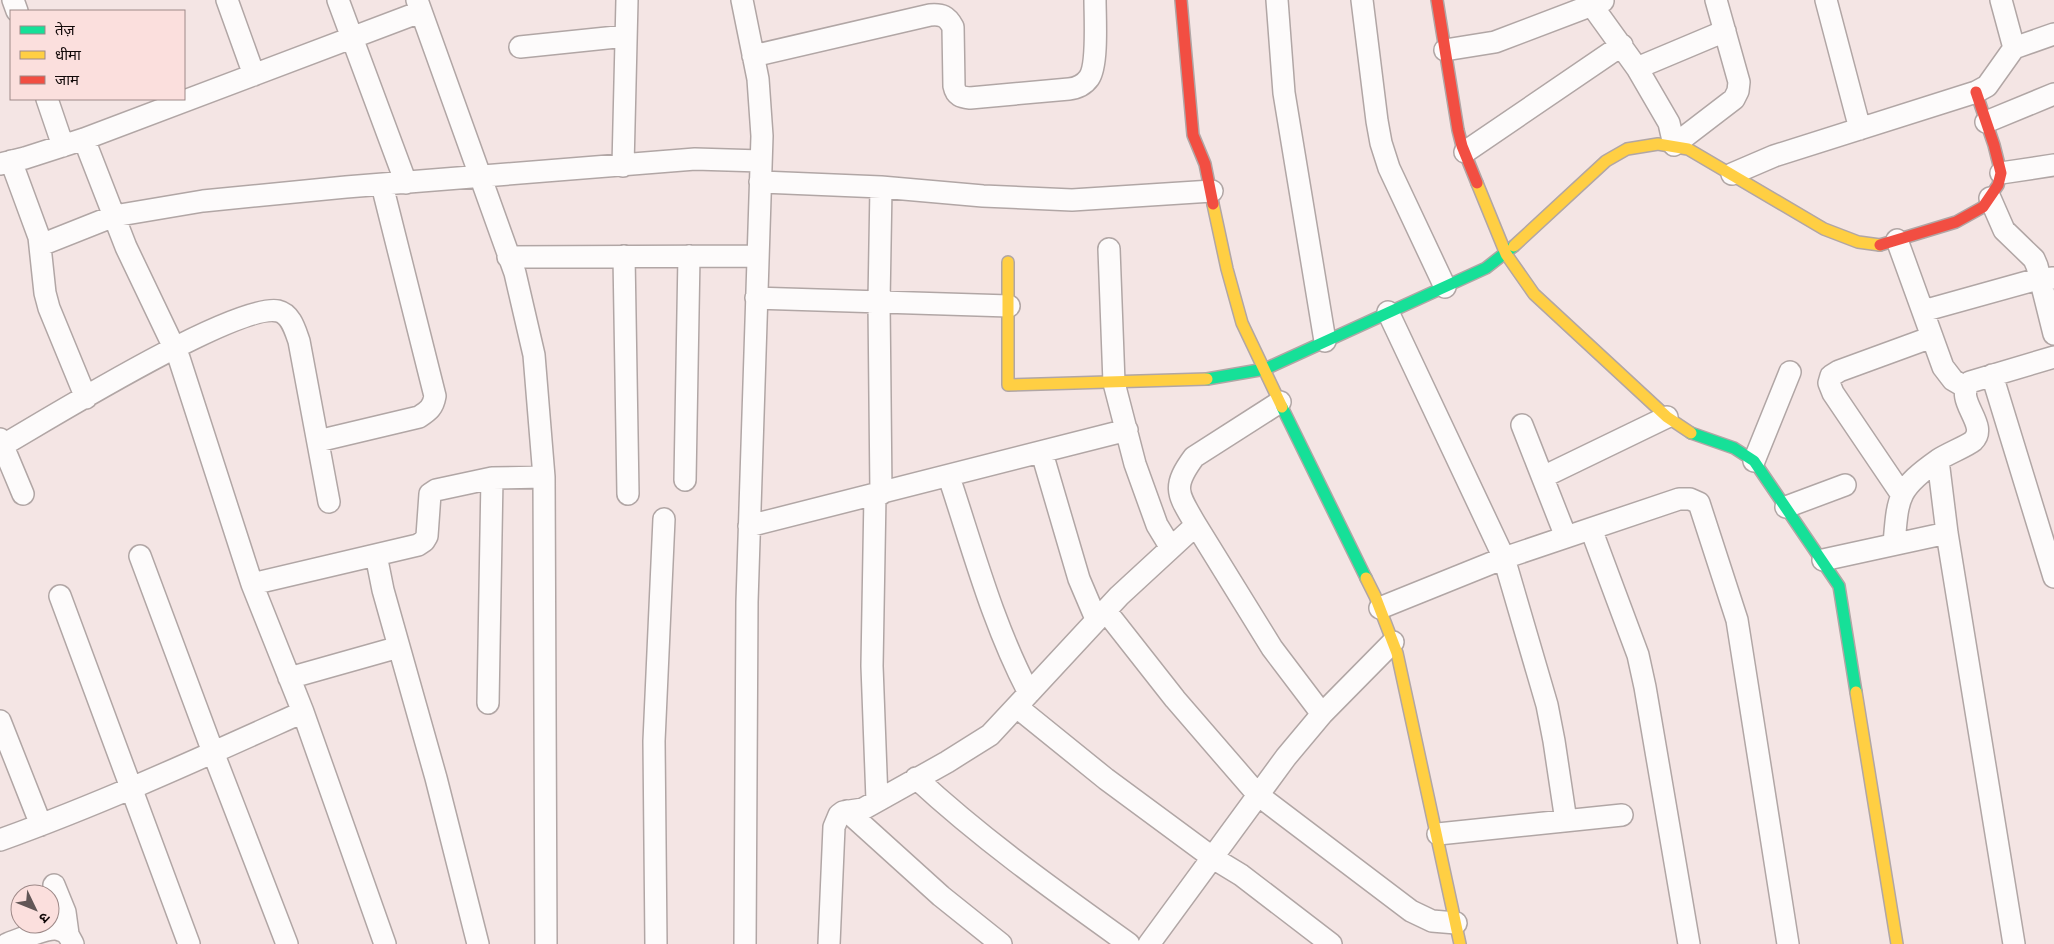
<svg xmlns="http://www.w3.org/2000/svg" width="2054" height="944" viewBox="0 0 2054 944" font-family="'Space Grotesk','Noto Sans Devanagari',sans-serif">
<style>
.lines{fill:none;stroke-linecap:round;stroke-linejoin:round}
.street-casing{stroke:#b1a6a5;stroke-width:24}
.fast-casing{stroke:#b1a6a5;stroke-width:14}
.slow-casing{stroke:#b1a6a5;stroke-width:14}
.jam-casing{stroke:#b1a6a5;stroke-width:14}
.street{stroke:#fdfbfb;stroke-width:21}
.fast{stroke:#16e098;stroke-width:11}
.slow{stroke:#ffcf43;stroke-width:11}
.jam{stroke:#f24e42;stroke-width:11}
</style>
<rect width="100%" height="100%" fill="#f4e5e4"/>
<g class="lines">
<defs>
<path id="street" d="M13,0L17,11
M227,0L254,75
M338,0L406,183
M417,0L515,273L534,355L544,477L546,944
M742,0L758,79L762,136L747,602L745,944
M1277,0L1284,93L1325,341
M1362,0L1377,121L1381,143L1389,168L1445,287
M1588,0L1637,68L1725,31
M1826,0L1860,129
M2001,0L2014,48
M520,47L626,36
M1445,50L1495,42L1603,1
M753,56L930,15C942,14 947,16 953,27L954,86C956,96 961,97 970,98L1069,89C1078,88 1084,85 1089,78C1098,65 1095,17 1095,0
M1637,68L1669,123L1674,145L1734,99L1738,91L1739,82L1716,0
M47,99L63,146
M1986,122L2054,94
M84,139L126,247L179,358L252,584L303,712L385,944
M1465,152L1622,45
M11,161L39,237L45,293L49,308L86,398
M0,164L25,158L84,139L420,12
M623,166L627,0
M2001,173L2054,165
M1732,174L1774,156L1976,92L1987,86L2014,48L2054,34
M760,182L881,187L983,196L1072,200L1212,191
M881,187L879,302L881,494
M1990,198L2004,230L2034,259L2037,266L2054,334
M1897,240L1943,367L1953,380L1965,387
M41,245L114,216L203,201L346,187L695,159L761,161
M1109,249L1114,383L1135,464L1157,525L1171,548
M624,256L628,494
M508,257L758,256
M756,298L1009,306
M1923,311L2034,280L2053,278
M1388,312L1504,558L1547,705L1554,741L1566,821
M1992,375L2054,577
M1522,425L1566,537
M0,439L23,494
M318,441L419,417C428,411 433,408 435,396L382,185
M0,447C45,421 237,302 278,311C291,314 295,330 299,341L329,502
M1042,453L1079,579L1096,619
M1754,461L1790,372
M949,477C973,549 993,625 1029,693
M1543,477L1667,417
M685,480L689,256
M875,495L872,666L877,800
M1902,495L1833,393L1829,383L1831,376L1839,371L1932,337
M1786,507L1845,485
M1196,525C1178,494 1171,488 1194,457L1280,402
M749,526L1127,430
M1591,529L1638,655L1645,687L1689,944
M1894,544C1898,497 1897,489 1938,460
M376,555L383,590L436,778L478,944
M140,556L213,752L287,944
M1823,560L1947,533
M252,584L418,545L424,541L427,536L430,494L436,490L492,478L544,477
M60,596L189,944
M1380,608L1504,558L1679,499H1690L1699,503L1737,620L1788,944
M1105,610L1175,699L1258,795L1411,911L1432,921L1456,923
M289,678L399,647
M488,703L492,478
M1017,707L1106,779L1213,858L1241,875L1331,944
M0,721L41,825
M916,778C983,840 1055,891 1129,944
M847,811L941,896L1001,944
M1438,834L1622,815
M0,840C103,803 203,757 303,712
M54,885L65,912L68,934
M7,944C18,940 50,926 60,930C68,932 70,938 73,944
M656,944L654,741L664,519
M829,944L834,827L839,815L843,812L863,809L947,762L990,735L1119,596L1196,525L1272,648L1322,714
M1149,944L1286,757L1322,714L1393,642
M2014,944L1947,533L1938,460C1947,454 1967,446 1973,441C1990,425 1953,400 1970,382L2054,357"/>
<path id="fast" d="M1207,379L1265,369L1486,268L1514,246
M1282,407L1366,578
M1691,433L1734,448L1754,461L1839,586L1856,692"/>
<path id="slow" d="M1477,183L1506,254L1534,294L1667,417L1691,433
M1213,204L1227,269L1242,323L1282,407
M1514,246L1606,161L1627,149L1658,144L1688,149L1824,229L1858,242L1880,245
M1008,262V385L1207,379
M1366,578L1375,596L1397,653L1460,944
M1856,692L1897,944"/>
<path id="jam" d="M1181,0L1193,135L1205,164L1213,204
M1437,0L1458,130L1462,146L1477,183
M1880,245L1956,222L1983,207L1998,185L2001,173L1994,145L1976,92"/>
</defs>
<use href="#street" class="street-casing"/>
<use href="#fast" class="fast-casing"/>
<use href="#slow" class="slow-casing"/>
<use href="#jam" class="jam-casing"/>
<use href="#street" class="street"/>
<use href="#fast" class="fast"/>
<use href="#slow" class="slow"/>
<use href="#jam" class="jam"/>
</g>
<rect x="10" y="10" width="175" height="90" fill="#fbdfdd" stroke="#9e8988"/>
<rect x="20" y="26" width="25" height="8" fill="#16e098" stroke="#9e8988"/>
<text x="55" y="35" font-size="15" fill="#120909">तेज़</text>
<rect x="20" y="51" width="25" height="8" fill="#ffcf43" stroke="#9e8988"/>
<text x="55" y="60" font-size="15" fill="#120909">धीमा</text>
<rect x="20" y="76" width="25" height="8" fill="#f24e42" stroke="#9e8988"/>
<text x="55" y="85" font-size="15" fill="#120909">जाम</text>
<g transform="translate(35 909) rotate(133)"><circle r="24" fill="#fbdfdd" stroke="#9e8988"/>
<path d="M0-4L9 19L0 12L-9 19Z" fill="#615656"/>
<text y="-8" font-size="14" font-weight="bold" text-anchor="middle" fill="#120909">उ</text>
</g>
</svg>
